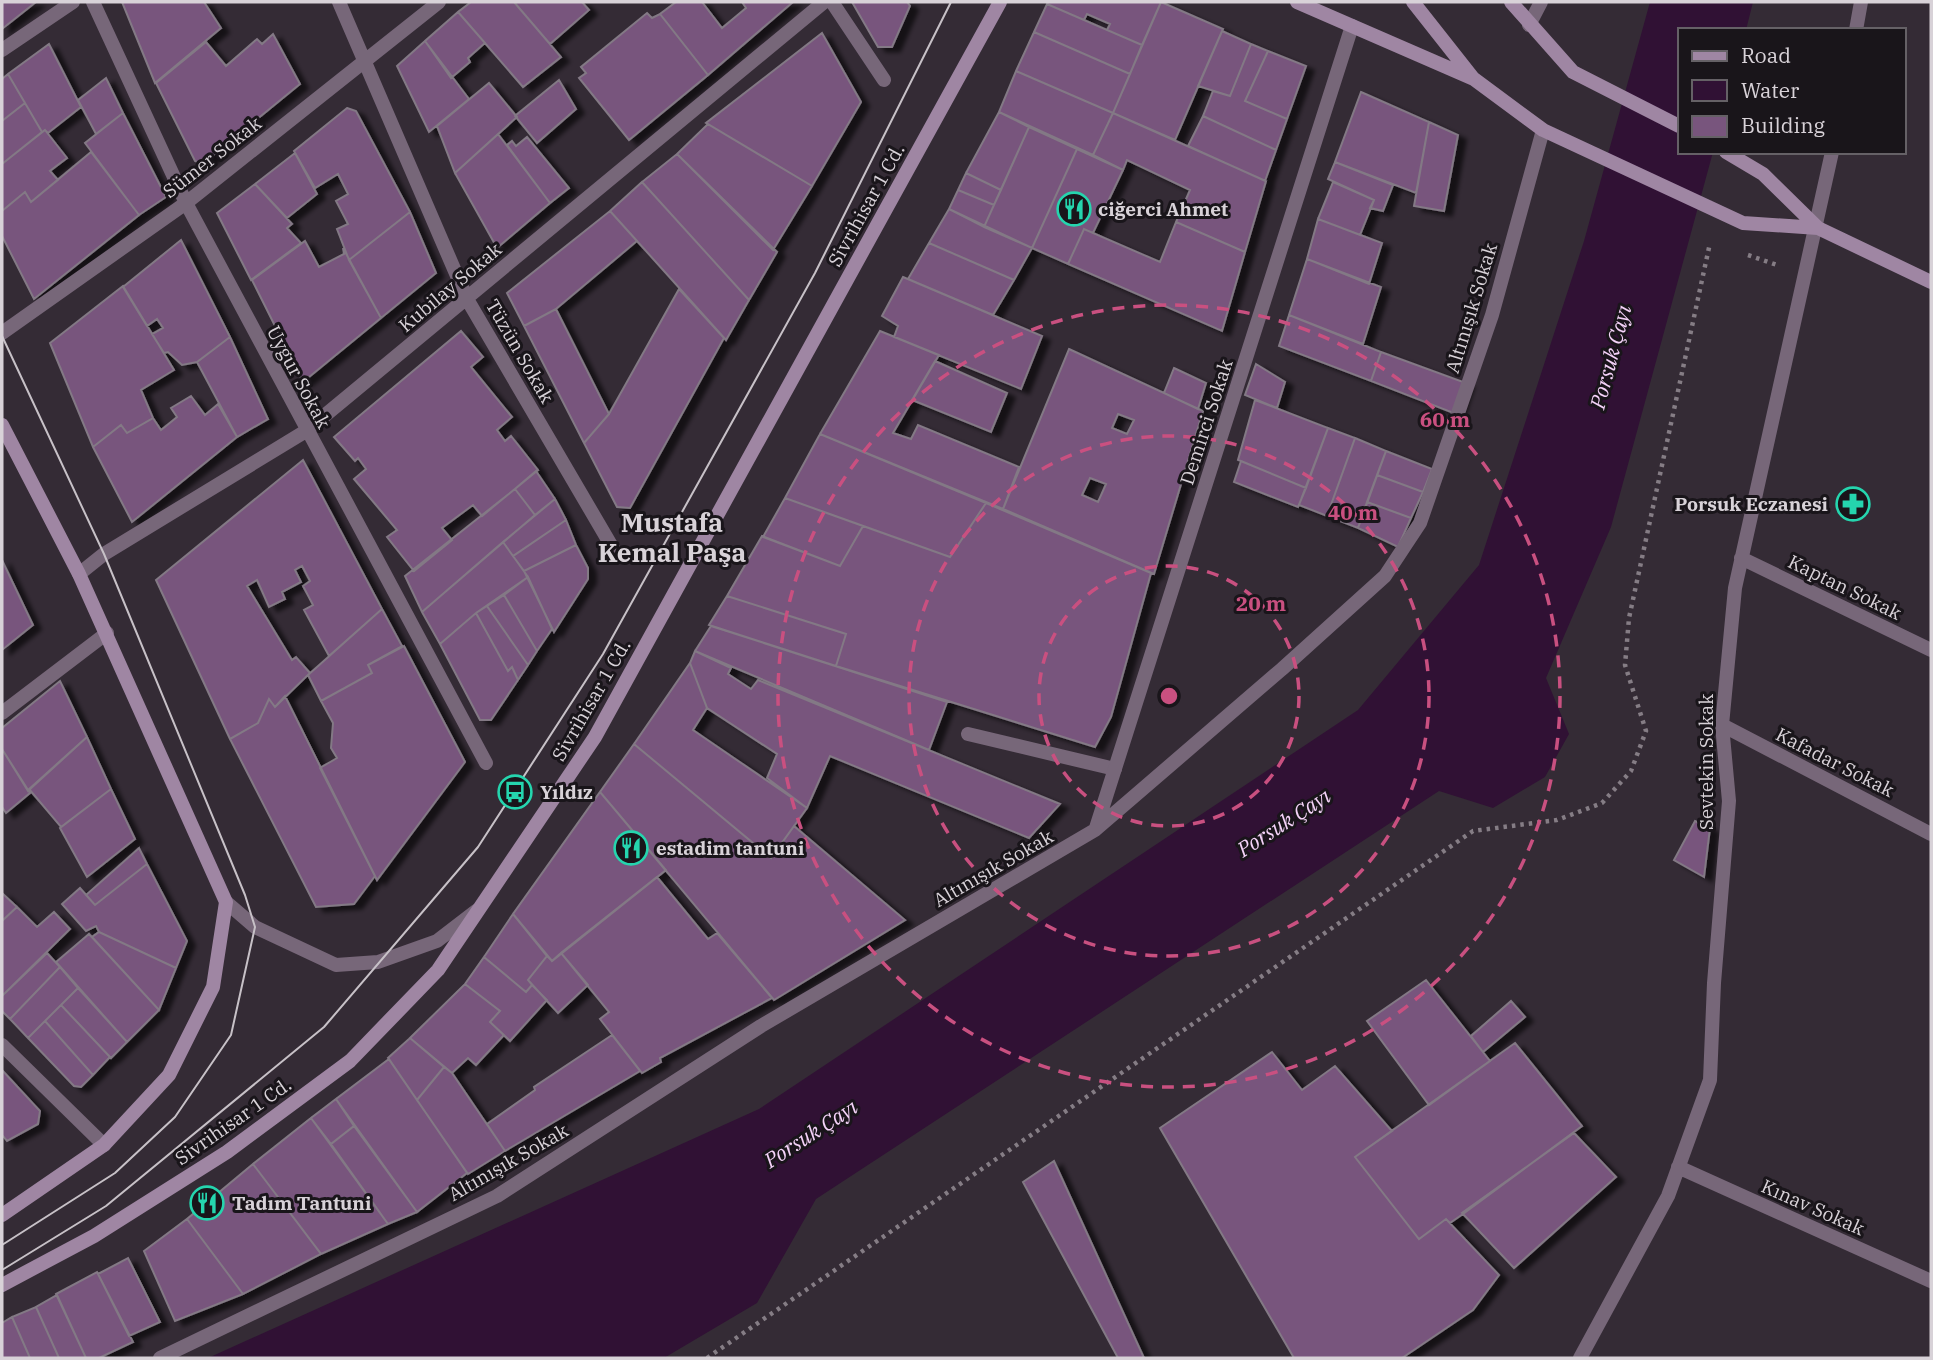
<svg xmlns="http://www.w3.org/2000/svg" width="1933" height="1360" viewBox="0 0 1933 1360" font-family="'IBM Plex Serif',serif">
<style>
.water{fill:#301134}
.building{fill:#78557d;stroke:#837985;stroke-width:2;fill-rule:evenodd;filter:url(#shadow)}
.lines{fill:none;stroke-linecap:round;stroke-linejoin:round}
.path{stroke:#857d85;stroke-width:4.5;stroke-dasharray:3.5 5;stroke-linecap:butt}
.service{stroke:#776779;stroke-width:14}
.minor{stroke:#776779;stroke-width:14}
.secondary{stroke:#9f86a3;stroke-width:14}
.tram{stroke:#c7c1c7;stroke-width:2}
.ring{fill:none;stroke:#c95080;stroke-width:3.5;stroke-dasharray:12 9}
.labels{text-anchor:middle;stroke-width:6;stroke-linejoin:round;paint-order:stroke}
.street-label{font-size:19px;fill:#d8d2d8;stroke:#19151a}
.poi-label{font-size:19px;font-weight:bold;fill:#d8d2d8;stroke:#19151a;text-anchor:start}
.water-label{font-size:21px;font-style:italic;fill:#f5d3f9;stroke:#19151a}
.district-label{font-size:26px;font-weight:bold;fill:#d8d2d8;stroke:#19151a}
.centre{fill:#c95080;stroke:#19151a;stroke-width:3.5}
.ring-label{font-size:21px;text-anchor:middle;font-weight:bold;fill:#c95080;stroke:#19151a;stroke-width:6;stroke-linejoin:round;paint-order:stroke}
</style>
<defs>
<filter id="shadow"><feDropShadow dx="8" dy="4.5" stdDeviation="2" flood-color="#0009"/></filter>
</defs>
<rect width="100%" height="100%" fill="#342b35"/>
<path class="water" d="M1650,2H1753L1746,30H1679V152H1713L1611,527L1546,678L1569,734L1545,777L1493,808L1439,791L816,1199L757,1303L664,1358H208L759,1109L1358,710L1479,565L1584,241Z"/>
<path class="building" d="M2,2H36L2,29Z
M122,2H204L221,28L155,83Z
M471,2H514L561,57L523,87L458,12Z
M514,2H582L589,10L550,44Z
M676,2H702L722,28L746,8L742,2H793L708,75L660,14Z
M852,2H907L910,6L892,47H878Z
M1048,2H1161L1142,45L1107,30L1110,24L1087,14L1084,20L1047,4Z
M1161,2L1223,29L1175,140L1113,113Z
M1047,4L1142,45L1130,74L1034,32Z
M458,12L485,43L468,58L470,62L451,78L425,41Z
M647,13L652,18L660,14L708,75L629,140L579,78L586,73L581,67Z
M1222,31L1251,44L1230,96L1198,86Z
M1034,32L1130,74L1113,113L1016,71Z
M822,33L861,102L812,186L706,123Z
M273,34L300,84L206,161L200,163L195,161L156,83L206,42L226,66L257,39L262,44Z
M425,41L469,99L429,132L397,66Z
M49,44L81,107L48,133L45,130L42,132L8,74Z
M1251,44L1268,51L1245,101L1287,119L1276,150L1203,116L1213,91L1230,96Z
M1268,51L1306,66L1287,119L1245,101Z
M1016,71L1113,113L1093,155L999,112Z
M8,74L25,103L2,121V79Z
M106,78L123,113L96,134L78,100Z
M559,80L576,109L537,143L515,116Z
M489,83L517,117L455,173L437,126Z
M1361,92L1429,122L1416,193L1335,162Z
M25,103L42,132L2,164V121Z
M347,108L356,111L410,212L349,260L337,229L348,224L336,201L348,194L338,174L315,188L294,151Z
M999,112L1029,127L1001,190L966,173Z
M123,113L166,197L139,215L85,143Z
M1113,113L1266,181L1245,252L1176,222L1190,190L1127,160L1123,170L1093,155Z
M1203,116L1276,150L1265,181L1188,146Z
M1429,122L1458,135L1444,211L1414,206Z
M708,124L812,186L773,250L677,154Z
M1029,127L1077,149L1032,248L984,227Z
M45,130L67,158L50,171L58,180L31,202L25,192L2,211V164Z
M498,134L550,203L497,248L455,173Z
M527,137L569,188L550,203L507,145L512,141L516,146Z
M1077,149L1123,170L1093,233L1084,229L1068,264L1032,248Z
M91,152L139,215L34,299L2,236V211L25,192L31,202Z
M295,153L317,194L287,218L255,184Z
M677,154L777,252L749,300L642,182Z
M1335,162L1393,185L1383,211L1370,208L1374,200L1328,179Z
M966,173L1001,190L994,205L958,190Z
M642,182L749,300L726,340L610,211Z
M1333,182L1374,200L1360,235L1318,219Z
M255,184L292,224L287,228L301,243L251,280L217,213Z
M958,190L994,205L984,227L949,209Z
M949,209L1032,248L1014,280L929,243Z
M610,211L637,241L556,309L524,326L507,293Z
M410,212L436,273L381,318L349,260Z
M1318,219L1382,243L1369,284L1307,259Z
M1176,222L1245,252L1222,331L1068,264L1084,229L1160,262Z
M181,240L230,337L197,362L182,365L168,352L164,353L152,334L163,328L157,319L147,326L123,287Z
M305,241L319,267L344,254L343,248L381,318L303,382L252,280Z
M929,243L1014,280L993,315L908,279Z
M1307,259L1381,287L1363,344L1289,315Z
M903,277L1042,336L1021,389L894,337L898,326L882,316Z
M123,286L174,370L141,390L153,418L127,433L121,425L93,447L50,343Z
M679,289L724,338L630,508L617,507L584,443L609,414Z
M556,309L609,414L584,443L524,326Z
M1289,315L1381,352L1371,381L1279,346Z
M461,331L483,357L471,367L512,417L497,430L505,441L511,436L538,470L482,516L473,505L442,528L452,540L414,571L387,537L397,530L354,479L366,469L358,458L355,461L334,437Z
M880,331L939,355L893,433L911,439L918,425L1019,467L1003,509L820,434Z
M230,337L268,419L237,437L197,362Z
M1069,349L1203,411L1154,574L1003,509ZM1118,414L1134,420L1127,434L1112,428ZM1090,478L1106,484L1098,502L1082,495Z
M1381,352L1466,383L1456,414L1371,381Z
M935,361L1007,393L991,432L912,400Z
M1256,364L1285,382L1277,408L1245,395Z
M1174,368L1206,383L1198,409L1164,393Z
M191,396L205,415L218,404L237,437L132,522L93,447L121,425L127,433L153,418L161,430L177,417L171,408Z
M1255,400L1328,428L1306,488L1238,460Z
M1328,428L1355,438L1327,516L1299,505Z
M820,434L986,503L950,557L785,498Z
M1355,438L1386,451L1358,528L1327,516Z
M1386,451L1432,469L1423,492L1377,475Z
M303,460L382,609L329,656L304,610L313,605L303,586L310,581L302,566L295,570L301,582L282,592L285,599L269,607L257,580L247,586L292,660L296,657L310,673L275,707L269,699L258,723L230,739L156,580Z
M1241,461L1306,488L1298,507L1234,482Z
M536,471L555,499L535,515L515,489Z
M1377,475L1423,492L1411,518L1367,502Z
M515,489L535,515L422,612L405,576Z
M785,498L863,526L840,566L763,537Z
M555,499L566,520L513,556L503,542Z
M1367,502L1411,518L1398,547L1358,528Z
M986,503L1151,573L1111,717L1095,747L836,666L846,634L727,596L762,536L840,566L863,526L950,557Z
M566,520L576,545L524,571L513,556Z
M503,542L528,577L476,613L440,644L422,612Z
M576,545L588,568V579L554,632L524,571Z
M2,560L33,625L2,650Z
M528,577L552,629L537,651L504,595Z
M504,595L537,651L528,665L487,606Z
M727,596L846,634L836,666L709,625Z
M487,606L528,665L518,680L512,667L508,671L476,613Z
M382,609L402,646L368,665L372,673L321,701L308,675Z
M476,613L508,671L512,667L518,680L491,720H480L440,644Z
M711,626L947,702L929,750L695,651Z
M404,646L465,762L377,880L320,768L337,758L331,748L333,723L321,701L372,673L368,665Z
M695,651L731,668L728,674L751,689L758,680L1060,804L1029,838L830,756L807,808L767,778L777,754L707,708L690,663Z
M690,663L707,708L693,730L807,808L771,858L634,744Z
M60,681L87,737L28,791L2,749V728Z
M285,696L375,876L354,904L316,907L230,739L258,723L269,699L275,707Z
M87,737L111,789L61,827L29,789Z
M634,744L771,858L794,826L905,920L774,1000L600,792Z
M2,749L30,793L6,813L2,807Z
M111,789L135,839L87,877L60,828Z
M600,792L666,870L552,961L513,914Z
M1695,821L1710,828L1704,877L1674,860Z
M139,848L147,864L95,905L86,895Z
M147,864L187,941L176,968L99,932L96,926L86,931L62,904L80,888L95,905Z
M657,877L708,939L717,933L772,998L660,1058L661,1062L642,1073L600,1019L609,1012L561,953Z
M2,893L17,907L2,921Z
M17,907L37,927L54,912L70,929L2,996V921Z
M513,914L547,956L528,980L532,985L526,992L484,957Z
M99,932L176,968L159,1010L92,937Z
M89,934L159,1010L127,1042L56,962Z
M47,953L60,967L10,1019L2,1011V996Z
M561,953L588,985L558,1013L528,980L547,956L552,961Z
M484,957L526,992L532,985L547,1000L510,1041L490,1022L500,1011L465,984Z
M60,967L78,988L28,1038L10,1019Z
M1426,980L1490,1061L1429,1105L1367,1021Z
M465,984L500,1011L490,1022L504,1035L476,1065L468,1058L452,1073L410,1038Z
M78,988L127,1042L111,1058L61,1005Z
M1511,1001L1525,1017L1483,1052L1471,1036Z
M61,1005L110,1057L93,1075L45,1021Z
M45,1021L93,1075L81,1087L74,1086L28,1038Z
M612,1035L640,1071L505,1151L487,1124L535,1090L534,1087Z
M410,1038L444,1067L417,1100L388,1058Z
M1515,1043L1582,1126L1463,1214L1450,1223L1446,1219L1419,1239L1355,1157Z
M1272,1052L1302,1090L1335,1066L1392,1131L1355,1157L1419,1239L1446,1219L1499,1275L1473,1310L1402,1358H1294L1160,1128Z
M389,1059L467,1173L417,1212L336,1099Z
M444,1067L452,1073L505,1151L468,1174L417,1100Z
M2,1070L40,1111L38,1124L7,1141L2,1135Z
M336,1099L354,1126L331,1144L311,1118Z
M311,1118L388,1224L321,1254L253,1164Z
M354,1126L417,1212L388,1224L331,1144Z
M1574,1133L1616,1177L1514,1268L1462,1213Z
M1054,1161L1144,1358H1118L1023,1182Z
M253,1164L321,1254L243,1294L187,1219Z
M187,1219L243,1294L175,1321L144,1251Z
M128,1258L160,1322L129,1336L98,1274Z
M97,1272L133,1342L99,1358H86L56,1294Z
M57,1295L86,1358H59L36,1307Z
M36,1307L59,1358H30L12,1317Z
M12,1317L30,1358H2V1323Z"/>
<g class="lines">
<path class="path" d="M1748,255L1777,265
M707,1358L1473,831L1557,820L1602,803L1631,771L1646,731L1625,665L1629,618L1710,243"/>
<path class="service" d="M968,734L1115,769"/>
<path class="minor" d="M93,2L186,203L486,763
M339,2L467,299L618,557
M832,2L884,80
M1529,25L1541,2
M1856,30L1861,2
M2,50L73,2
M2,333L186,203L439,2
M1741,558L1931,650
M79,574L104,554L306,431L824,2
M2,713L107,633
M1722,725L1931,834
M1096,828L1352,26
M226,902L255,927L336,965L378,962L437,941L476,911
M2,1045L104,1145
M1678,1167L1931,1281
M160,1358L497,1196L761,1026L1095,830L1282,669L1385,576L1420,523L1492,315L1543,130
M1580,1358L1668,1196L1710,1080L1714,983L1729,801L1722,725L1735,588L1832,152"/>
<path class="secondary" d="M1297,2L1474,79L1543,130L1743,223L1818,228
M1413,2L1473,78
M1511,2L1573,72L1679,126
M1726,152L1763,174L1818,228L1931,282
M2,425L79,574L226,902L213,987L169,1075L104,1145L2,1215
M2,1285L94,1236L227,1152L350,1061L438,970L595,737L1000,2"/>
<path class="tram" d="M2,336L104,554L245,895L255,927L231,1035L175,1117L115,1173L2,1245
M2,1270L106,1206L324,1027L478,847L603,654L815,273L951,2"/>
</g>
<g class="ring">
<circle cx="1169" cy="696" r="130"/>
<circle cx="1169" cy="696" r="260"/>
<circle cx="1169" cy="696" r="391"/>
</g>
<defs>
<symbol id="restaurant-ring" viewBox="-11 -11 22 22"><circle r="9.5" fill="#19151a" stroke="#25d5ae" stroke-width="1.5"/><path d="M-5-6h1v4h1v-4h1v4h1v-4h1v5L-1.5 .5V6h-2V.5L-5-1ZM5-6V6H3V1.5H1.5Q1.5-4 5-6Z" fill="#25d5ae"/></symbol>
<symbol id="pharmacy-ring" viewBox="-11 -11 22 22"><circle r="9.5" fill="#19151a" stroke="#25d5ae" stroke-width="1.5"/><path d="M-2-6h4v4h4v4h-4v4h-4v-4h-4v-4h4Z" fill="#25d5ae"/></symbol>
<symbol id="bus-ring" viewBox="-11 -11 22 22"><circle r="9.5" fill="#19151a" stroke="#25d5ae" stroke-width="1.5"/><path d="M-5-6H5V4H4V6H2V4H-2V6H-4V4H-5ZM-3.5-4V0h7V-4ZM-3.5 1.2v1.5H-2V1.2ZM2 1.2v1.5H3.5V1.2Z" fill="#25d5ae"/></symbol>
</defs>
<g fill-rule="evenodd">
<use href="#restaurant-ring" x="1055" y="190" width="38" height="38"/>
<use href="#pharmacy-ring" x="1834" y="485" width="38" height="38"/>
<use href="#bus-ring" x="496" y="773" width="38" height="38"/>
<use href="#restaurant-ring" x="612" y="829" width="38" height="38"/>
<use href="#restaurant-ring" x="188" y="1184" width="38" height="38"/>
</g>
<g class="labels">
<g class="street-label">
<text transform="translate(212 157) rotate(-38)" y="7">Sümer Sokak</text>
<text transform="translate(866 205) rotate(-61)" y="7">Sivrihisar 1 Cd.</text>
<text transform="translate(450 287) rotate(-40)" y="7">Kubilay Sokak</text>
<text transform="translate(1471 308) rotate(-73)" y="7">Altınışık Sokak</text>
<text transform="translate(520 351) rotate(60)" y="7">Tüzün Sokak</text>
<text transform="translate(299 377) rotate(62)" y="7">Uygur Sokak</text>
<text transform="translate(1206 422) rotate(-72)" y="7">Demirci Sokak</text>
<text transform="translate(1845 587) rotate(26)" y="7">Kaptan Sokak</text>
<text transform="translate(591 700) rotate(-60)" y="7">Sivrihisar 1 Cd.</text>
<text transform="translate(1706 762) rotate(-90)" y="7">Sevtekin Sokak</text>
<text transform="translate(1835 762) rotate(27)" y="7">Kafadar Sokak</text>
<text transform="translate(993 868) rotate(-30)" y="7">Altınışık Sokak</text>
<text transform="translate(233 1121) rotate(-35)" y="7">Sivrihisar 1 Cd.</text>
<text transform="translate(508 1162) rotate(-30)" y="7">Altınışık Sokak</text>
<text transform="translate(1813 1207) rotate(24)" y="7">Kınav Sokak</text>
</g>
<g class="poi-label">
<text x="1098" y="216">ciğerci Ahmet</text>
<text x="1828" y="511" text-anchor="end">Porsuk Eczanesi</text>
<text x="540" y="799">Yıldız</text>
<text x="656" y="855">estadim tantuni</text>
<text x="232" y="1210">Tadım Tantuni</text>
</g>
<g class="water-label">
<text transform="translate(1611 357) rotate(-75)" y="7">Porsuk Çayı</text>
<text transform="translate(1284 823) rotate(-33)" y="7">Porsuk Çayı</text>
<text transform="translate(811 1134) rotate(-33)" y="7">Porsuk Çayı</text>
</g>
<g class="district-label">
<text x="672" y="532">Mustafa<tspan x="672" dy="30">Kemal Paşa</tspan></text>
</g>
</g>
<circle cx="1169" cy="696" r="10" class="centre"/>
<g class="ring-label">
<text x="1445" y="427">60 m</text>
<text x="1353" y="520">40 m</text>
<text x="1261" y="611">20 m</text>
</g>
<rect width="1933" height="1360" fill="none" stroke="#d8d2d8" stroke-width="7"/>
<rect x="1678" y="28" width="228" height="126" fill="#19151a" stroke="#656166" stroke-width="2"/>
<rect x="1692" y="51" width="35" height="10" fill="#9f86a3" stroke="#656166" stroke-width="2"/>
<text x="1741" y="63" font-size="21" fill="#d8d2d8">Road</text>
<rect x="1692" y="80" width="35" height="21" fill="#301134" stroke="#656166" stroke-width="2"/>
<text x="1741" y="98" font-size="21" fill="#d8d2d8">Water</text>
<rect x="1692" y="116" width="35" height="21" fill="#78557d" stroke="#656166" stroke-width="2"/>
<text x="1741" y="133" font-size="21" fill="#d8d2d8">Building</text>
</svg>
